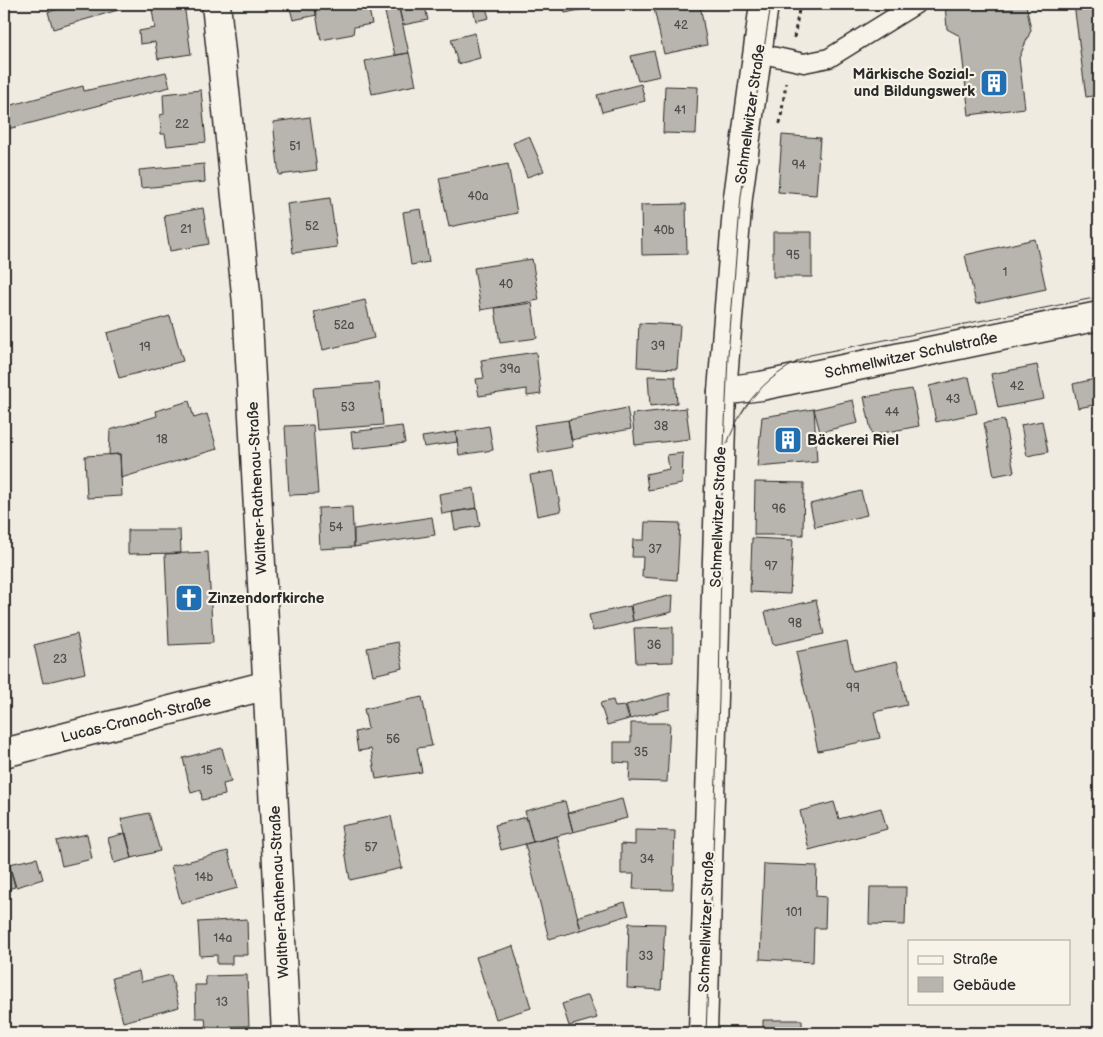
<svg xmlns="http://www.w3.org/2000/svg" width="1103" height="1037" viewBox="0 0 1103 1037" font-family="'Balsamiq Sans',sans-serif">
<style>
.building{fill:#b8b5ae;stroke:#2b2b2b}
.lines{fill:none;stroke-linecap:round;stroke-linejoin:round}
.lane-casing{stroke:#2b2b2b;stroke-width:21}
.street-casing{stroke:#2b2b2b;stroke-width:31}
.secondary-casing{stroke:#2b2b2b;stroke-width:31}
.path{stroke:#2b2b2b;stroke-width:3;stroke-dasharray:4 4;stroke-linecap:butt}
.lane{stroke:#f7f3e8;stroke-width:18}
.street{stroke:#f7f3e8;stroke-width:28}
.secondary{stroke:#f7f3e8;stroke-width:28}
.tram{stroke:#2b2b2b;stroke-width:1}
.labels{text-anchor:middle;stroke-width:4.5;stroke-linejoin:round;paint-order:stroke}
.number-label{font-size:12px;fill:#4e4e4c}
.poi-label{font-size:15px;font-weight:bold;fill:#2b2b2b;stroke:#f7f3e8;text-anchor:start}
.street-label{font-size:15px;fill:#2b2b2b;stroke:#f7f3e8}
</style>
<rect width="100%" height="100%" fill="#efebe0"/>
<filter id="ink" filterUnits="userSpaceOnUse"><feTurbulence type="fractalNoise" baseFrequency=".02" numOctaves="2"/><feDisplacementMap in="SourceGraphic" scale="10" xChannelSelector="R" yChannelSelector="G"/><feConvolveMatrix kernelMatrix="1 2 1 2 8 2 1 2 1" color-interpolation-filters="sRGB"/></filter>
<g filter="url(#ink)">
<path class="building" d="M79,4H116L118,10L53,29L48,12Z
M151,4H184L191,54L158,59L155,42L140,44L139,31L155,28Z
M289,4H314L317,15L293,20Z
M314,4H368L372,24L354,27L353,34L321,40Z
M383,4H398L409,53L395,55Z
M398,4H440L425,7L428,20L403,25Z
M472,4H485L489,18L476,21Z
M563,4H609L565,13Z
M653,4H700L707,45L664,54Z
M945,4H1026L1031,30L1019,58L1025,108L969,115L960,36L947,29Z
M1074,4H1099V95L1086,97Z
M475,33L480,58L458,64L451,39Z
M654,51L660,76L638,81L631,56Z
M409,53L416,85L372,94L365,61Z
M166,72L170,87L4,130V107L83,86L84,91Z
M641,84L645,101L602,112L597,95Z
M665,86L698,87L696,134L663,133Z
M201,90L206,142L167,146L165,134H161L160,115L164,114L163,94Z
M310,117L317,170L279,175L273,122Z
M782,135L820,138L816,195L778,192Z
M529,136L544,171L527,177L513,143Z
M204,164L205,182L141,188L139,170Z
M508,164L517,213L449,227L439,178Z
M330,198L337,247L293,253L287,204Z
M686,204L687,254L642,255L641,205Z
M203,208L209,244L170,251L164,215Z
M421,209L429,262L411,265L403,212Z
M773,232H812V277H773Z
M1035,239L1046,289L976,304L965,255Z
M532,259L539,300L481,310L474,268Z
M365,300L374,338L323,350L314,312Z
M532,303L537,338L500,343L495,308Z
M170,316L183,361L119,378L107,333Z
M639,323L680,325L677,369L637,367Z
M536,352L541,394L527,396V389L479,396L476,379L484,378L481,360Z
M1037,365L1044,399L998,408L991,374Z
M648,376L675,377L677,403L650,406Z
M969,377L977,413L936,422L929,386Z
M1099,378V404L1078,408L1073,384Z
M379,383L383,425L317,430L313,388Z
M912,389L919,426L872,435L864,397Z
M853,400L858,423L820,432L814,409Z
M189,401L194,418L207,414L217,449L121,478L120,454L109,455L110,430L157,416L156,411Z
M627,408L631,429L571,440L568,420Z
M686,408L690,439L635,445L632,414Z
M814,409L817,462L757,467L762,417Z
M568,420L573,447L539,453L534,425Z
M1004,420L1014,472L994,476L984,423Z
M1042,421L1048,452L1027,456L1021,425Z
M313,425L318,494L289,495L285,426Z
M402,426L405,443L353,449L351,432Z
M489,426L493,450L459,455L456,432Z
M456,432L457,442L424,447L422,437Z
M683,453L682,484L648,490L646,474L669,469L667,455Z
M120,454L122,496L87,498L85,456Z
M554,471L561,511L537,516L530,475Z
M755,482L804,483L803,535H754Z
M474,488L477,508L442,514L439,494Z
M861,491L867,515L815,527L810,504Z
M352,507L354,547L320,549L318,508Z
M477,508L480,526L455,530L452,512Z
M432,517L435,535L354,547V529Z
M645,522L680,523L677,580L642,577L643,557H632L633,540H644Z
M128,530H180L181,553L128,554Z
M752,538L793,540L790,594L750,592Z
M208,552L213,643L169,645L165,554Z
M673,595L672,612L633,621L631,605Z
M816,600L824,634L773,645L765,612Z
M630,606L633,621L593,631L589,615Z
M673,627V662L636,663L634,628Z
M77,634L85,673L43,683L34,645Z
M847,641L853,671L897,661L907,705L874,712L880,738L818,751L796,652Z
M398,642L403,668L373,675L367,648Z
M670,693V709L630,719L626,705Z
M422,697L432,746L417,748L422,772L376,779L371,749L358,751L355,732L368,729L364,709Z
M613,700L615,707L625,706L629,719L607,725L600,703Z
M631,723H670L667,782L629,781L630,763L614,762V742H631Z
M222,748L231,782L223,784L225,795L202,800L201,790L191,793L183,758Z
M622,799L627,818L573,832L568,813Z
M565,801L573,832L533,842L525,811Z
M834,802L839,819L881,808L887,829L809,850L800,811Z
M149,813L160,851L132,858L121,819Z
M391,816L402,868L350,880L341,826Z
M526,817L533,842L501,850L495,825Z
M635,830L675,831L673,890L633,889L634,874H621V844L635,845Z
M126,833L132,858L114,863L108,838Z
M87,834L92,859L62,866L56,841Z
M557,836L581,930L549,939L525,844Z
M228,851L238,888L181,903L171,866Z
M37,858L43,879L16,887L9,864Z
M8,860L15,887L4,890V861Z
M764,864L817,866L816,896L826,897L825,928H814L813,962L760,959Z
M870,887H906L905,925L869,924Z
M625,902L629,915L581,930L577,917Z
M247,919L248,955H232V964H217V955L200,956L198,922Z
M629,923L665,924L661,990L627,988Z
M513,946L531,1008L496,1019L476,957Z
M139,971L141,982L171,975L179,1007L123,1022L112,978Z
M247,975L249,1026L206,1027L205,1018H196L195,985H206L205,976Z
M588,995L597,1018L569,1026L562,1004Z
M763,1020H802V1033H763Z
M598,1030H618V1033H588Z
M618,1030H658V1033H618Z"/>
<g class="lines">
<defs>
<path id="lane" d="M758,53L804,63L829,58L916,4"/>
<path id="street" d="M216,4L247,303L286,1033
M722,391L761,386L1099,316
M4,753L268,685"/>
<path id="secondary" d="M703,1033L722,391L738,197L764,4"/>
</defs>
<use href="#lane" class="lane-casing"/>
<use href="#street" class="street-casing"/>
<use href="#secondary" class="secondary-casing"/>
<path class="path" d="M794,38L800,4
M780,124L786,83"/>
<use href="#lane" class="lane"/>
<use href="#street" class="street"/>
<use href="#secondary" class="secondary"/>
<path class="tram" d="M727,444C744,399 767,376 810,355L1099,297
M706,1033L719,699L722,492L728,356L741,196L771,4"/>
</g>
</g>
<defs>
<symbol id="building-square" viewBox="-11 -11 22 22"><rect x="-9" y="-9" width="18" height="18" rx="4" fill="#1f6fb2" stroke="#f7f3e8"/><path d="M-4-6H4V6H1V3H-1V6H-4ZM-2.5-4.3h1.7v1.8h-1.7ZM.8-4.3h1.7v1.8H.8ZM-2.5-1h1.7V.8h-1.7ZM.8-1h1.7V.8H.8Z" fill="#fff"/></symbol>
<symbol id="church-square" viewBox="-11 -11 22 22"><rect x="-9" y="-9" width="18" height="18" rx="4" fill="#1f6fb2" stroke="#f7f3e8"/><path d="M-1.2-6h2.4v3.5h3.3v2.4h-3.3V6h-2.4V-.1h-3.3v-2.4h3.3Z" fill="#fff"/></symbol>
</defs>
<g fill-rule="evenodd">
<use href="#building-square" x="978" y="67" width="32" height="32"/>
<use href="#building-square" x="772" y="424" width="32" height="32"/>
<use href="#church-square" x="173" y="582" width="32" height="32"/>
</g>
<g class="labels">
<g class="number-label">
<text x="681" y="29">42</text>
<text x="680" y="114">41</text>
<text x="182" y="128">22</text>
<text x="295" y="150">51</text>
<text x="799" y="169">94</text>
<text x="478" y="200">40a</text>
<text x="312" y="230">52</text>
<text x="186" y="233">21</text>
<text x="664" y="234">40b</text>
<text x="793" y="259">95</text>
<text x="1005" y="276">1</text>
<text x="506" y="288">40</text>
<text x="344" y="329">52a</text>
<text x="658" y="350">39</text>
<text x="145" y="351">19</text>
<text x="510" y="373">39a</text>
<text x="1017" y="390">42</text>
<text x="953" y="403">43</text>
<text x="348" y="411">53</text>
<text x="892" y="416">44</text>
<text x="661" y="430">38</text>
<text x="162" y="443">18</text>
<text x="779" y="513">96</text>
<text x="336" y="531">54</text>
<text x="655" y="553">37</text>
<text x="771" y="570">97</text>
<text x="795" y="627">98</text>
<text x="654" y="649">36</text>
<text x="60" y="663">23</text>
<text x="853" y="692">99</text>
<text x="393" y="743">56</text>
<text x="641" y="756">35</text>
<text x="207" y="774">15</text>
<text x="371" y="851">57</text>
<text x="647" y="863">34</text>
<text x="204" y="881">14b</text>
<text x="794" y="916">101</text>
<text x="223" y="942">14a</text>
<text x="646" y="960">33</text>
<text x="222" y="1006">13</text>
</g>
<g class="poi-label">
<text x="975" y="79" text-anchor="end">Märkische Sozial-<tspan x="975" dy="17">und Bildungswerk</tspan></text>
<text x="807" y="445">Bäckerei Riel</text>
<text x="208" y="603">Zinzendorfkirche</text>
</g>
<g class="street-label">
<text transform="translate(750 114) rotate(-82)" y="5">Schmellwitzer Straße</text>
<text transform="translate(911 355) rotate(-12)" y="5">Schmellwitzer Schulstraße</text>
<text transform="translate(257 488) rotate(-93)" y="5">Walther-Rathenau-Straße</text>
<text transform="translate(718 517) rotate(-88)" y="5">Schmellwitzer Straße</text>
<text transform="translate(136 719) rotate(-14)" y="5">Lucas-Cranach-Straße</text>
<text transform="translate(279 892) rotate(-93)" y="5">Walther-Rathenau-Straße</text>
<text transform="translate(706 922) rotate(-88)" y="5">Schmellwitzer Straße</text>
</g>
</g>
<rect width="1103" height="1037" fill="none" stroke="#f7f3e8" stroke-width="20"/>
<rect x="10" y="10" width="1083" height="1017" fill="none" stroke="#2b2b2b" stroke-width="2" filter="url(#ink)"/>
<rect x="908" y="940" width="162" height="65" fill="#f7f3e8" stroke="#a5a39c"/>
<rect x="918" y="956" width="25" height="8" fill="#f7f3e8" stroke="#a5a39c"/>
<text x="953" y="964" font-size="15" fill="#2b2b2b">Straße</text>
<rect x="918" y="977" width="25" height="15" fill="#b8b5ae" stroke="#a5a39c"/>
<text x="953" y="990" font-size="15" fill="#2b2b2b">Gebäude</text>
</svg>
